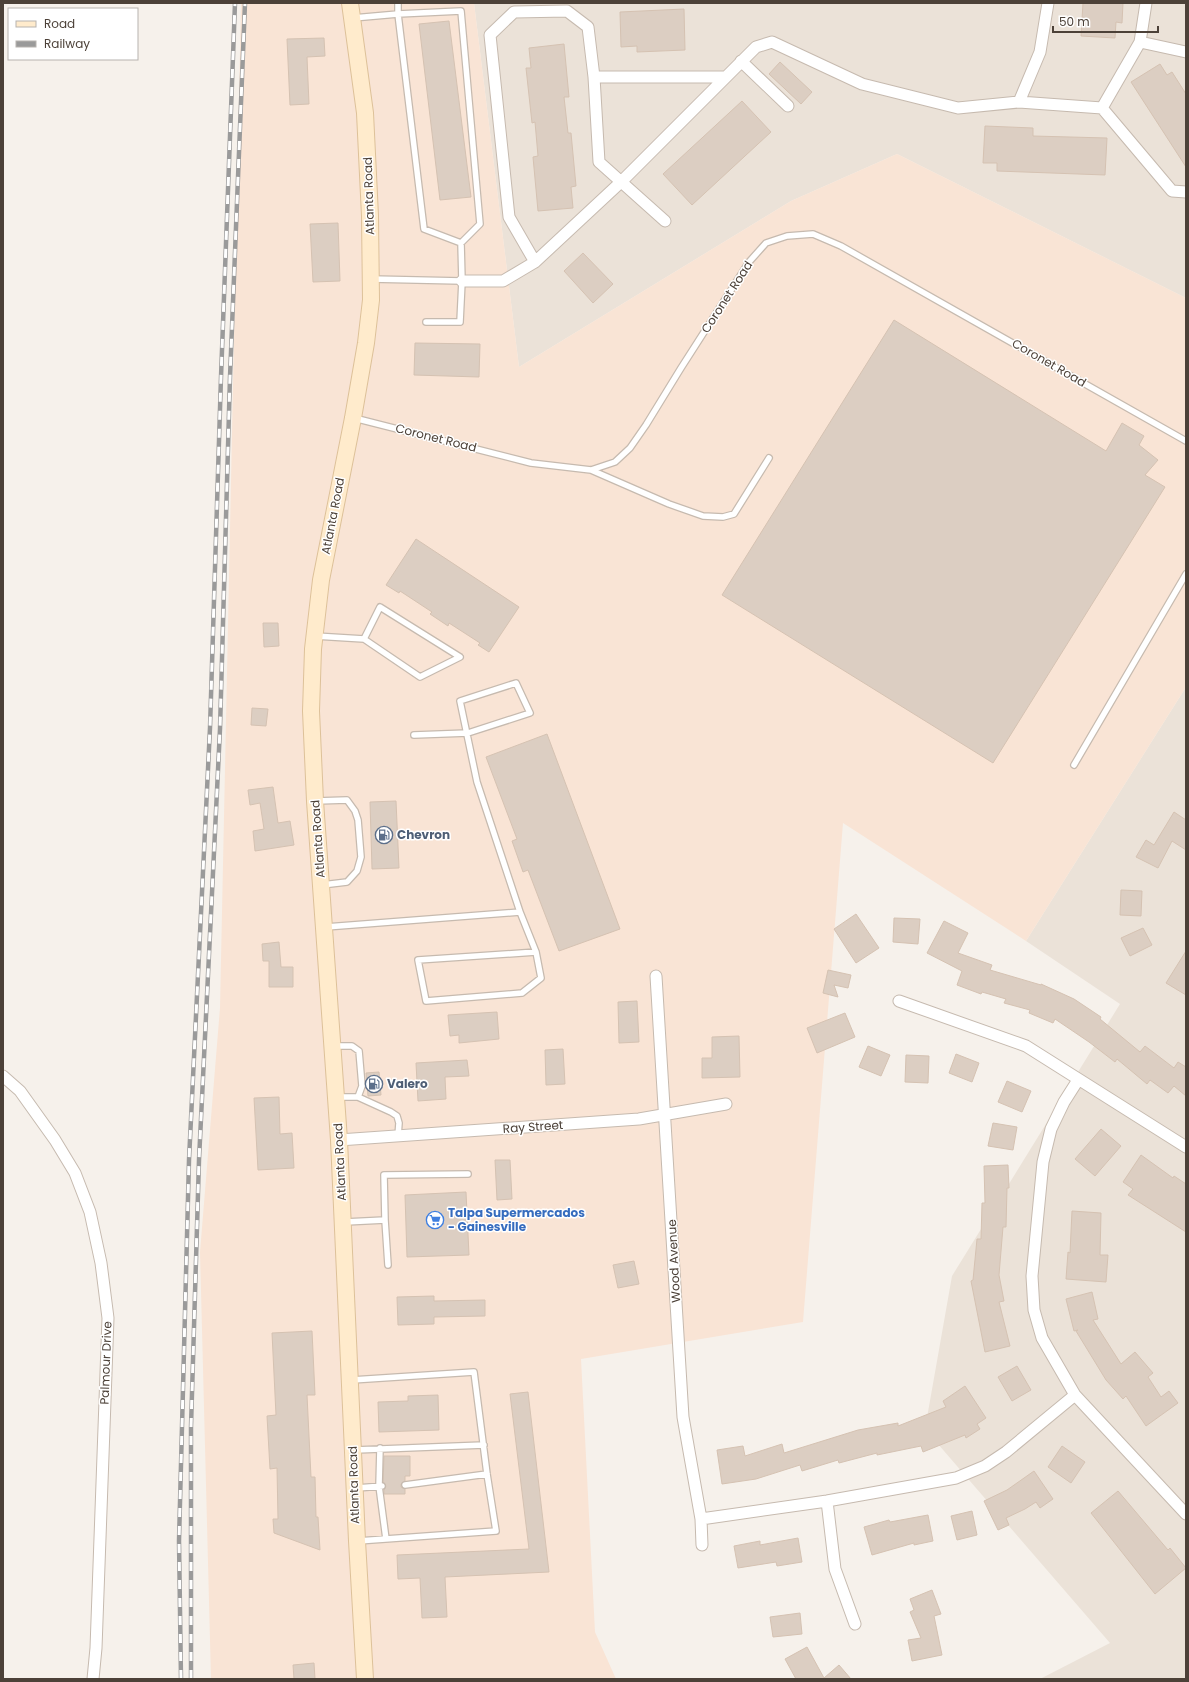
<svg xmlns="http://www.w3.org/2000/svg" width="1189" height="1682" viewBox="0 0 1189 1682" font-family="Poppins,sans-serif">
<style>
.residential{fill:#ebe2d8}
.commercial{fill:#f9e4d5}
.building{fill:#dccec2;stroke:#d5c2b2}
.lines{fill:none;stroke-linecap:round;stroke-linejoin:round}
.service-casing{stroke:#c6baaf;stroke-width:8}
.minor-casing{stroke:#c6baaf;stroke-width:13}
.secondary-casing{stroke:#ddc199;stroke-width:18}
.service{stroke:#fff;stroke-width:5.5}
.minor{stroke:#fff;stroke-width:11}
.secondary{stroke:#ffebcc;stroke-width:16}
.rail-casing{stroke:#9a9a9a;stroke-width:4.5}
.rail{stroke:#fff;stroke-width:3;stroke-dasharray:9;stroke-linecap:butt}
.labels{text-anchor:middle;stroke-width:3;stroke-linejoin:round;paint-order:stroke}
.street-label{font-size:12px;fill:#4c4138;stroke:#fff}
.service-label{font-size:12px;font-weight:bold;fill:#4e5e75;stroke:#fff;text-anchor:start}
.shop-label{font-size:12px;font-weight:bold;fill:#366cbe;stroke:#fff;text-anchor:start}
</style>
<rect width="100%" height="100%" fill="#f6f1eb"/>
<path class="residential" d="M474,3H1186V298L897,154L791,201L519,367Z
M1186,687V1679H1040L1110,1643L925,1429L952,1276L1120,1004L1026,941Z"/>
<path class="commercial" d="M241,3H474L519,367L791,201L897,154L1186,298V687L1026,941L843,823L803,1322L581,1359L595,1632L616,1679H211L200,1252L220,1008Z"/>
<path class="building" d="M1083,3H1123L1122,23L1116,22L1115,38L1081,36Z
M684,9L685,50L637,52V46L621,47L620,12Z
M449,21L471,197L440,200L419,24Z
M324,38L325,56L307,57L309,104L290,105L287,39Z
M564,44L569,97H564L568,133H571L576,186L571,187L573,208L538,211L533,157L538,156L535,122L532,123L526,68H531L529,48Z
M780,62L812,92L801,104L769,74Z
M1160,64L1167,75L1172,72L1186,94V167L1131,82Z
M742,101L771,132L692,205L663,174Z
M985,126L1033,128V136L1107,138L1105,175L997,171V163H983Z
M338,223L340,281L313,282L310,224Z
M583,253L613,284L593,303L564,271Z
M894,320L1106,451L1122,423L1144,436L1139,445L1158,460L1145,475L1165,487L993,763L722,595Z
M415,343L480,344L479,377L414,375Z
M416,539L519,607L489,652L478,645L480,643L449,623L448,626L430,614L432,612L400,591L399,593L386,585Z
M263,623H278L279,646L264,647Z
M252,708L268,709L266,726L251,725Z
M547,734L620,929L559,951L528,870L523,872L512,841L517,839L486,757Z
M273,787L278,823L290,821L294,845L255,851L253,831L264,829L260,803L250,805L248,790Z
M396,801L399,868L372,869L370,802Z
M1174,812L1186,820V850L1172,841L1158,868L1136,857L1146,840L1154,845Z
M1121,890L1142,891L1141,916L1120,915Z
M856,914L879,948L856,963L834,929Z
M894,918L920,919L918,944L893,942Z
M944,921L968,933L958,953L992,965L990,970L1041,985V984L1074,999L1101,1017L1100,1019L1140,1052L1145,1046L1174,1068L1178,1062L1186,1067V1096L1174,1086L1168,1093L1150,1080L1147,1084L1117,1059L1115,1062L1089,1042L1055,1019L1053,1023L1029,1013L1030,1010L1004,1003L1006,999L982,992L981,994L957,985L962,971L927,953Z
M1143,928L1152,945L1130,956L1121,938Z
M279,942L281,967H293V987H269V961H263L262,944Z
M1186,951V995L1166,983Z
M828,970L851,975L848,988L834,985L838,997L823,993Z
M637,1001L639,1042L619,1043L618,1002Z
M497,1012L499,1039L459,1043V1035L450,1036L448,1015Z
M845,1013L855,1037L817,1053L807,1028Z
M739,1036L740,1077L702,1078V1058H712V1037Z
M868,1046L890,1055L881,1076L859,1067Z
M563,1049L565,1084L546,1085L545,1050Z
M956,1054L979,1063L972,1082L949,1073Z
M906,1055L929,1056L928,1083L905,1082Z
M467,1060L469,1076L445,1077L446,1099L418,1101L416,1063Z
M379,1072L381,1095L368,1096L366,1073Z
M1007,1081L1031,1091L1022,1112L998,1102Z
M279,1097L280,1134L292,1133L294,1168L258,1170L254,1098Z
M993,1123L1017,1127L1013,1150L988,1146Z
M1101,1129L1121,1146L1095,1176L1075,1159Z
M1141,1155L1173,1178L1174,1176L1186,1184V1232L1128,1195L1133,1189L1123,1182Z
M495,1160H510L512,1199L497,1200Z
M1008,1165L1009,1188H1007L1006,1227H1003L999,1275L1004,1301L999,1302L1010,1346L985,1352L971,1281L973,1280L977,1239H981L982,1203H985L984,1166Z
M466,1192L469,1255L407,1257L405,1195Z
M1072,1211L1101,1213L1100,1255H1108L1106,1282L1066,1279L1068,1252L1070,1253Z
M634,1261L639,1284L618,1288L613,1265Z
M1092,1292L1098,1319L1093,1320L1121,1364L1135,1352L1153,1373L1148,1377L1161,1397L1169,1391L1178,1403L1146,1426L1126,1396L1123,1399L1106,1380L1076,1331L1078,1330L1074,1331L1066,1299Z
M434,1296V1301L485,1300V1316L434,1317V1324L398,1325L397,1297Z
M312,1331L315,1395H307L311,1477H315L316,1517H318L320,1550L274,1533L273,1519H278L277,1468L270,1469L267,1416L276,1415L272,1333Z
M1017,1366L1031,1390L1012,1401L998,1377Z
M965,1386L986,1418L977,1424L980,1429L966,1438L965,1435L923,1452L921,1446L877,1455V1453L839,1463L838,1460L802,1471L800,1465L756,1479L722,1484L717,1450L743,1446L745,1456L782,1444L784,1453L858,1430L898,1423V1426L946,1407L943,1401Z
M528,1392L549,1572L445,1577L447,1617L422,1618L420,1578L398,1579L397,1555L529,1549L510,1394Z
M438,1395L439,1430L379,1432L378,1402L408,1401V1396Z
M1062,1446L1085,1462L1071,1483L1048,1467Z
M384,1456H410V1476H405V1481L401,1484V1487L405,1489V1494H384V1490L386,1486L383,1482Z
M1034,1471L1053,1499L1040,1508L1036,1502L1025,1509L1006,1518L1009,1525L998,1530L984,1501L1007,1490Z
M1118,1491L1168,1550L1170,1548L1186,1568L1155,1594L1091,1513Z
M972,1511L977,1535L957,1540L951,1516Z
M928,1515L933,1541L914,1545V1543L872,1555L864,1527L889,1520L890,1522Z
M798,1538L802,1562L777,1566L776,1562L738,1568L734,1546L760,1541V1545Z
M932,1590L941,1614L934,1616L942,1655L912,1661L908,1640L921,1638L910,1612L914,1610L910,1599Z
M800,1613L802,1634L773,1637L770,1617Z
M807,1647L824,1678L839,1665L851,1679H796L785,1659Z
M314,1663L315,1679H294L293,1665Z"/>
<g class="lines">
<defs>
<path id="service" d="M353,18L398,14V3
M371,279L462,281L461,243L424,229L398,14L461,11L480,224L461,243
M426,322H460L462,281
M354,418L531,463L591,470L615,462L630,448L646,425L681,368L749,262L766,243L787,236L813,234L841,246L1186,441
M591,470L669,504L703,516L723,517L734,514L769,458
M315,636L364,639L420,677L460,657
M364,639L380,607L460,657
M1074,765L1186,574
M316,801L347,800L355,811L358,820L361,857L357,871L347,882L322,885
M520,912L536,952L541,978L522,993L426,1001L418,960L536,952
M326,927L520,912L477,782L460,701L516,683L530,713L468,733L414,735
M334,1046H352L359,1051L362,1086L358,1097
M338,1097H358L391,1112L397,1116L399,1123L398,1136
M385,1220L388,1265
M345,1222L385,1220L384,1175L468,1174
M352,1380L474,1372L487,1474L496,1531L358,1541
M380,1448L379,1486L386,1539
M355,1450L484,1445
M405,1485L487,1474
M357,1488L382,1486"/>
<path id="minor" d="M1140,42L1146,3
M741,61L788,106
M594,77H725
M1019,102L1040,52L1048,3
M1102,108L1140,42L1186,52
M535,262L509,217L490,35L514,12L567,11L588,27L594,77L599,162L665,221
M462,281H503L535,262L622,181L756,47L772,42L862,84L958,108L1019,102L1102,108L1172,191L1186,192
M656,976L683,1417L701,1519L702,1545
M899,1001L1026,1046L1186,1147
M3,1076L20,1091L55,1140L75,1173L90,1212L101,1263L108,1318L96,1648L93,1679
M1078,1080L1064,1102L1051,1129L1043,1162L1032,1276L1034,1310L1042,1338L1075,1395L1186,1514
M339,1140L639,1119L726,1104
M827,1501L835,1569L855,1624
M701,1519L827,1501L956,1478L985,1466L1006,1452L1075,1395"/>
<path id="secondary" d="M350,3L365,113L370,216L371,300L366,343L353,418L321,580L313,649L311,711L315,801L339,1140L357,1541L365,1679"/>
</defs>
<use href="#service" class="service-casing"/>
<use href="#minor" class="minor-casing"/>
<use href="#secondary" class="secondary-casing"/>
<use href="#service" class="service"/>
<use href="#minor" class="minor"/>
<use href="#secondary" class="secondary"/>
<defs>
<path id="rail" d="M181,1679L179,1541L189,1160L210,728L221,377L235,3
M191,1679V1427L199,1160L220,729L230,377L245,3"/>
</defs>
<use href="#rail" class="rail-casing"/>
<use href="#rail" class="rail"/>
</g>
<defs>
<symbol id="fuel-ring" viewBox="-11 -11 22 22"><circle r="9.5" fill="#fff" stroke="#5c6f8a" stroke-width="1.5"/><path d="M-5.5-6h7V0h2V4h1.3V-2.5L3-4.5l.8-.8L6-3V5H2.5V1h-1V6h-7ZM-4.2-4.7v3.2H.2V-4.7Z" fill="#5c6f8a"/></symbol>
<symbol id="supermarket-ring" viewBox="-11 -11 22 22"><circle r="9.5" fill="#fff" stroke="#3f7fe0" stroke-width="1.5"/><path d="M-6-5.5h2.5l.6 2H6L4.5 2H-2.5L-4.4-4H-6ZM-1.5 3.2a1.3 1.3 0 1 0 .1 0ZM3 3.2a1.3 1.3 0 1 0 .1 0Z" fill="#3f7fe0"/></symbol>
</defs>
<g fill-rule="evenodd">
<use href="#fuel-ring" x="374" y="825" width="20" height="20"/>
<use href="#fuel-ring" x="364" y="1074" width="20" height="20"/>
<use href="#supermarket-ring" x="425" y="1210" width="20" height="20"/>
</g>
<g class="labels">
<g class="street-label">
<text transform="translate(369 196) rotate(-92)" y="4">Atlanta Road</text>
<text transform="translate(727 297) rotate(-57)" y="4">Coronet Road</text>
<text transform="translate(1049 363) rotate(30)" y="4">Coronet Road</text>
<text transform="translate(436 438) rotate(14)" y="4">Coronet Road</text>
<text transform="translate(333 516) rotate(-79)" y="4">Atlanta Road</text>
<text transform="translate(318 839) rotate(-94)" y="4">Atlanta Road</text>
<text transform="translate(533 1127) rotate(-4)" y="4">Ray Street</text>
<text transform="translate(340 1162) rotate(-93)" y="4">Atlanta Road</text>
<text transform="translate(674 1261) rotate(-93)" y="4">Wood Avenue</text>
<text transform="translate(106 1363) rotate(-88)" y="4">Palmour Drive</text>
<text transform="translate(354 1485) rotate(-92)" y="4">Atlanta Road</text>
</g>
<g class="service-label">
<text x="397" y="839">Chevron</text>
<text x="387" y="1088">Valero</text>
</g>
<g class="shop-label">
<text x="448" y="1217">Talpa Supermercados<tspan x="448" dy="14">- Gainesville</tspan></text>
</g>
</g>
<rect width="1189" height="1682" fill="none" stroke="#4c4138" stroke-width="8"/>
<rect x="8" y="8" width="130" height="52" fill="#ffffff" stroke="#b7b3af"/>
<rect x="16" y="21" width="20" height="6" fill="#ffebcc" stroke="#b7b3af"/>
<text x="44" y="28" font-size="12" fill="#4c4138">Road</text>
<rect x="16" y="41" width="20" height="6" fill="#9a9a9a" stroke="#b7b3af"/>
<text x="44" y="48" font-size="12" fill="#4c4138">Railway</text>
<path d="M1053 26v6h105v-6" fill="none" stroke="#4c4138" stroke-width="2"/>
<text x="1059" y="26" font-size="12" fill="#4c4138" stroke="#ffffff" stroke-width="3" paint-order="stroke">50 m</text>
</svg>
